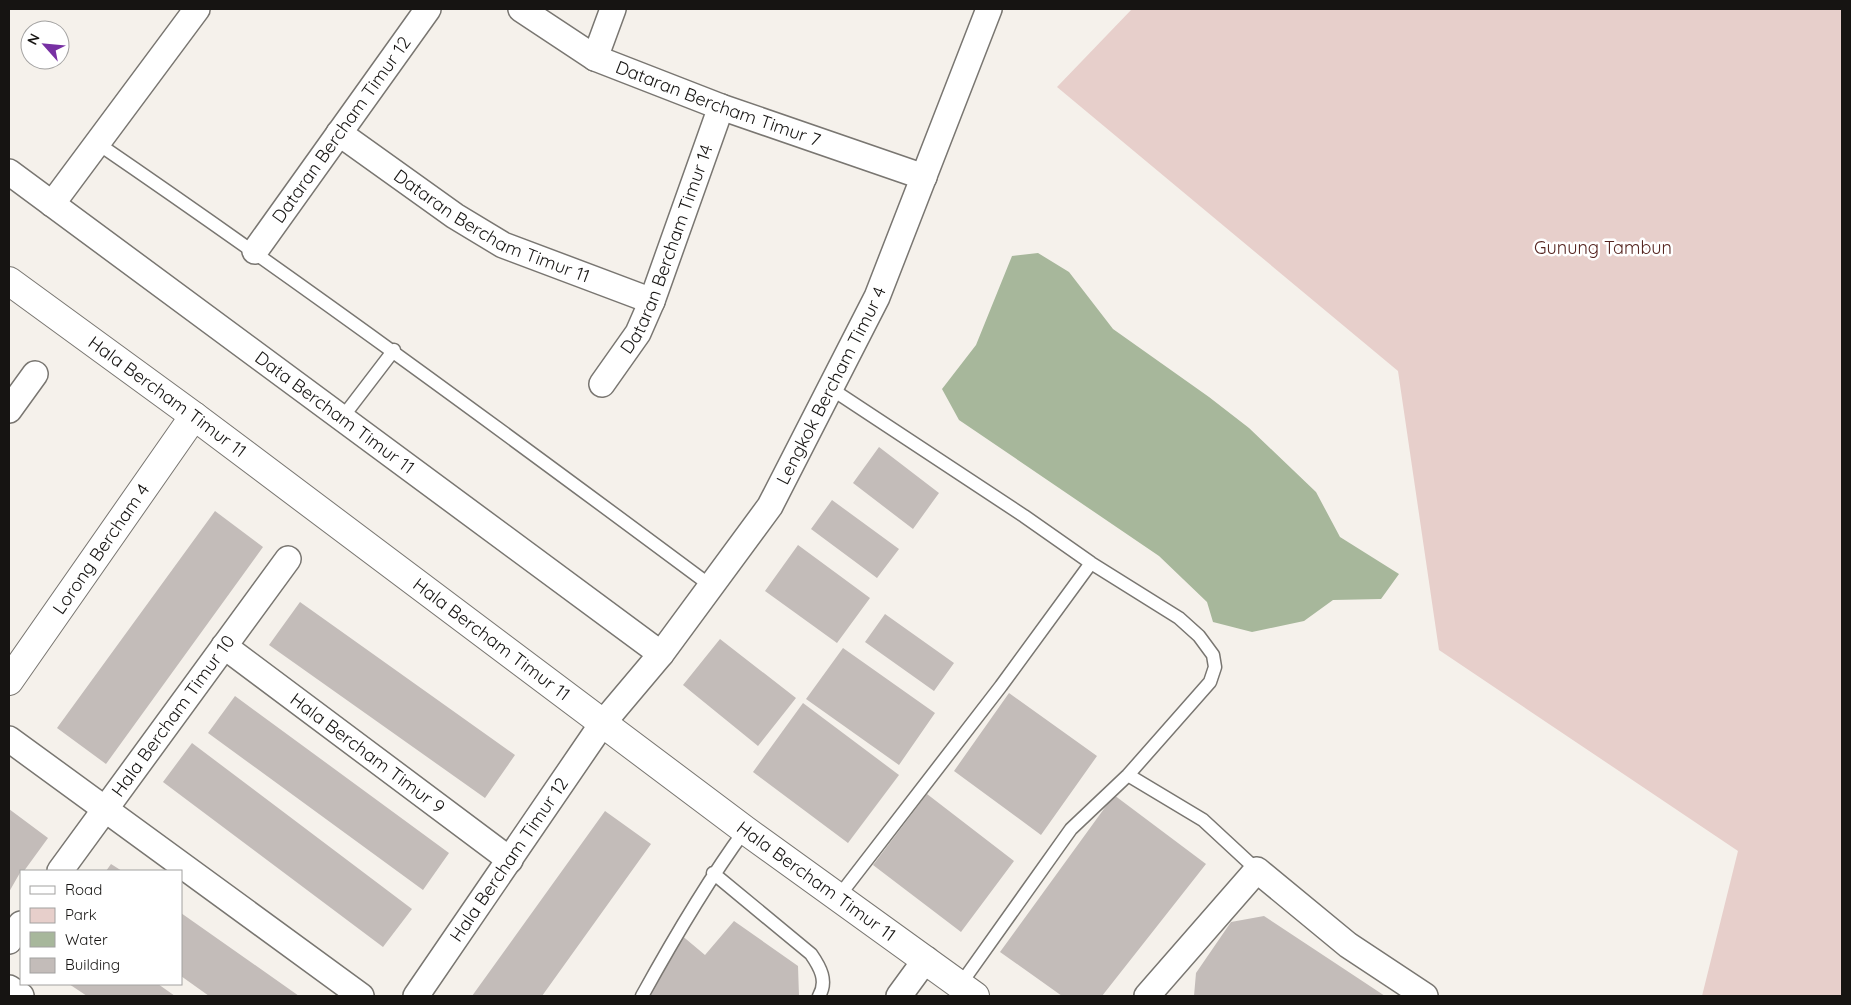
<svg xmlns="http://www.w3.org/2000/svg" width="1851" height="1005" viewBox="0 0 1851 1005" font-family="Quicksand,sans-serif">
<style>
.green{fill:#e7cfcb}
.water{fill:#a7b79b}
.building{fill:#c3bcb9}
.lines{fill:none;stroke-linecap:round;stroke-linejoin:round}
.service-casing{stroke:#797671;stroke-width:15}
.minor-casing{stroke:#797671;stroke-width:28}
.tertiary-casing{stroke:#797671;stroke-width:30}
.service{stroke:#fff;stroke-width:12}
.minor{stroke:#fff;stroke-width:25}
.tertiary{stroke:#fff;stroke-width:28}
.labels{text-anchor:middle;stroke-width:5;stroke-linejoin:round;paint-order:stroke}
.street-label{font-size:18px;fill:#161412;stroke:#fff}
.park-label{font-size:18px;fill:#562520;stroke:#fff}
</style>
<rect width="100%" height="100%" fill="#f5f1eb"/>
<path class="green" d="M1132,9H1842V996H1702L1738,851L1439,650L1398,371L1057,87Z"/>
<path class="water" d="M1038,253L1069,272L1113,329L1209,397L1249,428L1316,492L1340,537L1399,574L1381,599L1333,600L1304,621L1252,632L1213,622L1207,602L1159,556L959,420L942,389L976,345L1012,256Z"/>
<path class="building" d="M879,447L939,493L913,529L853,483Z
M832,500L899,549L877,578L811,529Z
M215,511L263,547L106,764L57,728Z
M798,545L870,598L837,643L765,591Z
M300,602L515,755L485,798L269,645Z
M885,614L954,663L934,691L865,642Z
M720,639L796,698L758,746L683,685Z
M843,648L935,713L899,765L806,699Z
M1009,693L1097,756L1041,835L954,771Z
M235,696L449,853L423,890L208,733Z
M803,703L899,775L848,843L753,772Z
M192,743L412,909L383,947L163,782Z
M927,794L1014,861L961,932L873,865Z
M1114,795L1206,864L1102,996H1062L1000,952Z
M9,809L48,838L24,871H21L9,892Z
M605,811L651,844L542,996H472Z
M111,864L122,871H106Z
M181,913L299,996H209L181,976Z
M1264,916L1385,996H1194L1196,973L1231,922Z
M734,921L798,966L799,996H650L680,934L705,955Z
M69,984H158L175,996H87Z"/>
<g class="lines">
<defs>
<path id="service" d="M97,143C306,286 508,435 711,586
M830,388L1024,516L1091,563L1179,618L1199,636L1213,655L1215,667L1210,682L1128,775L1071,829L960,985
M342,418L394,350
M1128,775L1203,820L1257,870
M713,873L811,954C820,967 828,981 819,996
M839,896L1001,686L1091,563
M642,996C674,938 706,883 745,830"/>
<g id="minor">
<path id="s1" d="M521,9L595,58L721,107L924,177"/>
<path d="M595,58L613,9"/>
<path id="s2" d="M339,133L455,216L503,245L652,301"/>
<path id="s3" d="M9,172L661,654"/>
<path d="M52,204L197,9"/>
<path id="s4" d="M255,251L428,9"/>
<path id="s5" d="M602,384L638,333L652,301L721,107"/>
<path d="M9,410L35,374"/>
<path id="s6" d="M224,646L510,860"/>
<path d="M9,739L361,996"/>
<path id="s7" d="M60,871L288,559"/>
<path d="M9,941L21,924"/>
<path d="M9,988L21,996"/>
<path id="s8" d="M416,996L602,724L661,654L770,506L877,297L989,9"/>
<path d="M899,996L926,959"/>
<path d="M1147,996L1257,870L1348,945L1425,996"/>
</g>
<g id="tertiary">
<path id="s9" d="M9,281L194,416L745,830L975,996"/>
<path id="s10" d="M9,681L194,416"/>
</g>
</defs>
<use href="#service" class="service-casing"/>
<use href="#minor" class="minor-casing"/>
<use href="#tertiary" class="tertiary-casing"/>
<use href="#service" class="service"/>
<use href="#minor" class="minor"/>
<use href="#tertiary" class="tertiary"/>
</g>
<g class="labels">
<g class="street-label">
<text dy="6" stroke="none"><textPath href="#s1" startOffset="220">Dataran Bercham Timur 7</textPath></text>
<text dy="6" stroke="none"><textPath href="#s4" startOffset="149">Dataran Bercham Timur 12</textPath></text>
<text dy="6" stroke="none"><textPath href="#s2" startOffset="180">Dataran Bercham Timur 11</textPath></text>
<text dy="6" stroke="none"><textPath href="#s5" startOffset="151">Dataran Bercham Timur 14</textPath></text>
<text dy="6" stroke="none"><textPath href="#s8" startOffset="740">Lengkok Bercham Timur 4</textPath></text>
<text dy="6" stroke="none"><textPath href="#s9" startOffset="196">Hala Bercham Timur 11</textPath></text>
<text dy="6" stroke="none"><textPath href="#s3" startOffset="405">Data Bercham Timur 11</textPath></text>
<text dy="6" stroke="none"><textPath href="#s10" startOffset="161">Lorong Bercham 4</textPath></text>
<text dy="6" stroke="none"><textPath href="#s9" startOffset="601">Hala Bercham Timur 11</textPath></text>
<text dy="6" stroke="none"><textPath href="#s7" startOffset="192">Hala Bercham Timur 10</textPath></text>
<text dy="6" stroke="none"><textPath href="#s6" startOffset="179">Hala Bercham Timur 9</textPath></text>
<text dy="6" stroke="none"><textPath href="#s8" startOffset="165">Hala Bercham Timur 12</textPath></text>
<text dy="6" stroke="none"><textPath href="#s9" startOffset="1006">Hala Bercham Timur 11</textPath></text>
</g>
<g class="park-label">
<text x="1603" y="254">Gunung Tambun</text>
</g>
</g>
<rect width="1851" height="1005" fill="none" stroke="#161412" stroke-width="20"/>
<rect x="20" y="870" width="162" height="115" fill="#ffffff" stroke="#a2a1a0"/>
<rect x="30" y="886" width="25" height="8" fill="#ffffff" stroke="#a2a1a0"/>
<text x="65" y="895" font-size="15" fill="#161412">Road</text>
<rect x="30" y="908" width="25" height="15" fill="#e7cfcb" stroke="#a2a1a0"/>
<text x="65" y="920" font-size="15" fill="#161412">Park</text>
<rect x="30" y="932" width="25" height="15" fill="#a7b79b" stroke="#a2a1a0"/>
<text x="65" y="945" font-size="15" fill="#161412">Water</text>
<rect x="30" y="958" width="25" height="15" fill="#c3bcb9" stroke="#a2a1a0"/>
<text x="65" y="970" font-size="15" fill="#161412">Building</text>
<g transform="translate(45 45) rotate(297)"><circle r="24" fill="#ffffff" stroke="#a2a1a0"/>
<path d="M0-4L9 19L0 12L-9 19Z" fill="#7730a3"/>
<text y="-8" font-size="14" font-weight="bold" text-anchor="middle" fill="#161412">N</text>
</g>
</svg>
